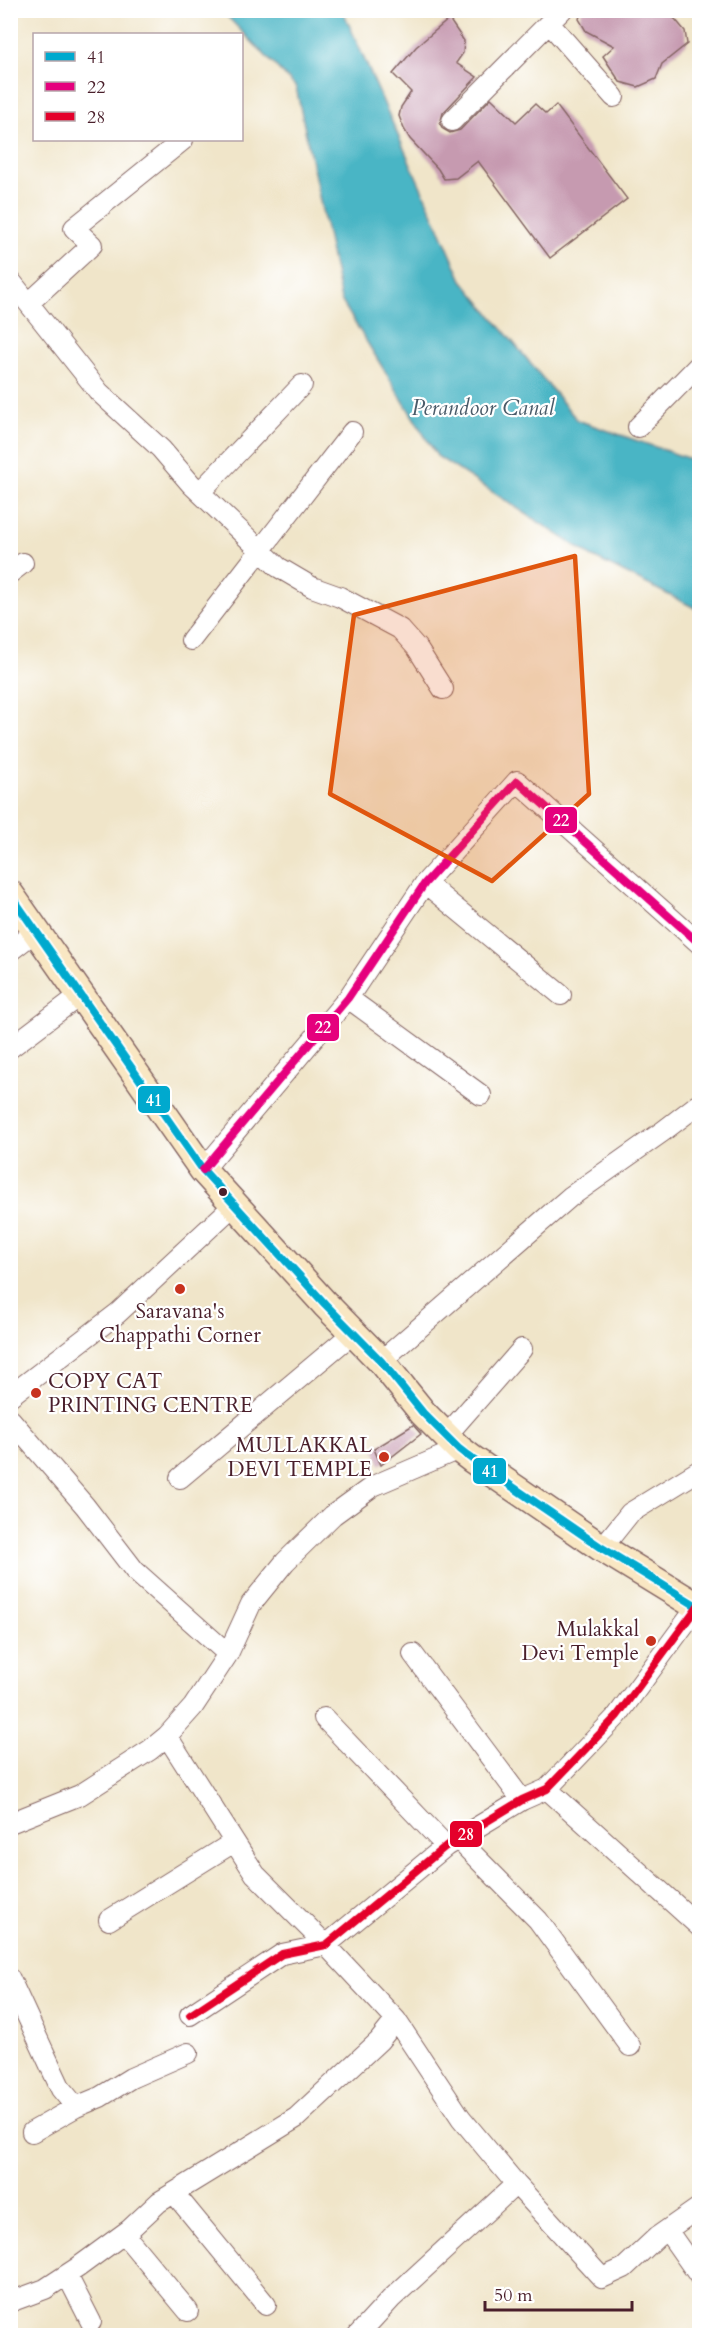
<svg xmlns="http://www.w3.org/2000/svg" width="710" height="2346" viewBox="0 0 710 2346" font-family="Cardo,serif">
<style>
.water{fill:#49b5c5;stroke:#4a6a78;stroke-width:1.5}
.building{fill:#c69ab0}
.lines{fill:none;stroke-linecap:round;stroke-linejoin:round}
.minor-casing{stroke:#846462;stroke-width:22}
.secondary-casing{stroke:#846462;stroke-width:30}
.minor{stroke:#fff;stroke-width:20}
.secondary{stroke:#f9e7c3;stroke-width:27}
.bus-1-casing{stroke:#fff;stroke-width:12}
.bus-2-casing{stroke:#fff;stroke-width:12}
.bus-3-casing{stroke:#fff;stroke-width:12}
.bus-1{stroke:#00a9ce;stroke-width:8}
.bus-2{stroke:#e5007d;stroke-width:8}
.bus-3{stroke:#e4002b;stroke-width:8}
.marked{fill:#e0560e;fill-opacity:0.2;stroke:#e0560e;stroke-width:4.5;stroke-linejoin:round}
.bus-dot{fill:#4a1f2b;stroke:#fff;stroke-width:2}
.poi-dot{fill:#c8321e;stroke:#fff;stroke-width:2}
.labels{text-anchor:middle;stroke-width:4.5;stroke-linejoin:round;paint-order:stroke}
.poi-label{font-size:21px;fill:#4a1f2b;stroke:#fff;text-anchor:end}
.water-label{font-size:22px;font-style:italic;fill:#4a5b69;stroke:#fff}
.line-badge{stroke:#fff;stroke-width:2}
.badge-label{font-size:16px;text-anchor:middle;font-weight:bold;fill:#fff}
</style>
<rect width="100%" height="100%" fill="#fff"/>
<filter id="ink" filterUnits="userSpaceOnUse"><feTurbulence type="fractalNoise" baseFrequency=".0167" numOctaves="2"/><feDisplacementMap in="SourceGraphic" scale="12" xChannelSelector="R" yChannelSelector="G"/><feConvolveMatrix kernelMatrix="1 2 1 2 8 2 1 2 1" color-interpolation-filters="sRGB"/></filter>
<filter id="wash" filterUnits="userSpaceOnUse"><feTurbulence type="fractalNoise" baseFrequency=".008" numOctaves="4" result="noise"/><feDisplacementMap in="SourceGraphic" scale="24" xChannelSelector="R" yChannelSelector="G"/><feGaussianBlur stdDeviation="1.35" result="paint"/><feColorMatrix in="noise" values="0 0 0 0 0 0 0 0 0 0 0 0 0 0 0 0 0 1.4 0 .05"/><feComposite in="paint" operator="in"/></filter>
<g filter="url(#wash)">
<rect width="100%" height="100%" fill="#f0e5c9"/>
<path class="water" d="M222,11H343L462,280L577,420L699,462V610L591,556L437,456L341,300L296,87Z"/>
<g id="blocks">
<path class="building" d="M582,10H661L675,19L685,31L687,44L662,64L656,79L638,87L620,82L603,56L614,46L586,31L579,19Z
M449,19L464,41L463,53L456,63L477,77L443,113L440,124L443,129L450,133L460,130L491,98L516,122L535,104L546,114L556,105L627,199L550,258L478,161L456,178L444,179L438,169L410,139L404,129L399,116L401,107L411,92L393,74L416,47Z
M413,1425L421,1434L381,1465L374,1449Z"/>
</g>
</g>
<g filter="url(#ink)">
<use href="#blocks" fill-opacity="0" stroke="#846462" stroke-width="1.5"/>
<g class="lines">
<defs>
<path id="minor" d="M549,23L614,97
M452,121L562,10
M10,280L99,392L161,449L191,484L278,567L312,587L340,597L400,629L417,648L443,689
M29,303L92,245L74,228L183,140
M638,427L700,364
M200,492L302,385
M10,573L23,563
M191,640L352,432
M425,883L561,995
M10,951L36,931
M348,998L481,1095
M10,1048L80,995
M203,1170L348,998L425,883L517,781L700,944
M381,1361L570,1197L662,1132L700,1103
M10,1396L118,1313L234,1205
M10,1419L85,1506L135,1571L228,1654
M446,1436L522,1349
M180,1478L353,1333
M602,1548L630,1513L700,1470
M413,1654L522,1800
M324,1718L446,1846
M167,1736L255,1874L326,1945L396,2020L461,2118L516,2184L602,2278L624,2268L657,2237L700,2207
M547,1789L700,1927
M10,1823L80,1795L150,1750L167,1736L193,1707L228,1654L251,1604L285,1562L333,1515L373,1486L459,1449
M458,1839L538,1920L630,2046
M109,1920L234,1842
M10,1979L61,2089L76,2107L100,2097L131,2078L188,2053
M190,2015L282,1954L326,1945L446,1846L522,1800L547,1789L617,1716L700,1603
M32,2132L76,2107
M174,2193L266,2305
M667,2230L700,2277
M124,2234L188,2311
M67,2275L91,2322
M10,2302L45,2289L77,2268L129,2230L159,2202L296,2118L379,2041L396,2020
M357,2336L391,2299L516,2184"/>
<path id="secondary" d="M10,894L203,1170L325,1304L381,1361L423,1413L459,1449L472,1459L602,1548L700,1608"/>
</defs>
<use href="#minor" class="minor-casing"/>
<use href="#secondary" class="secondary-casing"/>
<use href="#minor" class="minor"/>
<use href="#secondary" class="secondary"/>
<defs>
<path id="bus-1" d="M10,894L203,1170L325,1304L381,1361L423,1413L459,1449L472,1459L602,1548L700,1608"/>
<path id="bus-2" d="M203,1170L348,998L425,883L517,781L700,944"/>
<path id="bus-3" d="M190,2015L282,1954L326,1945L446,1846L522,1800L547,1789L617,1716L700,1603"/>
</defs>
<use href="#bus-1" class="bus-1-casing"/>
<use href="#bus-2" class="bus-2-casing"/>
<use href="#bus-3" class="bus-3-casing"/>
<use href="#bus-1" class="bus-1"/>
<use href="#bus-2" class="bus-2"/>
<use href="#bus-3" class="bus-3"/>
</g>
</g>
<path class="marked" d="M575,556L589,794L492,881L330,794L354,615Z"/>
<circle class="bus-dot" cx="223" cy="1192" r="5"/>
<g class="poi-dot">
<circle cx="180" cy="1289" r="6"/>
<circle cx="36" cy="1393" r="6"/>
<circle cx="384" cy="1457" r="6"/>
<circle cx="651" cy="1641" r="6"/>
</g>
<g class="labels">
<g class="poi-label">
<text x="180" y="1318" text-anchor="middle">Saravana's<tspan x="180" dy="24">Chappathi Corner</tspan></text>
<text x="48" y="1388" text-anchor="start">COPY CAT<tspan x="48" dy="24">PRINTING CENTRE</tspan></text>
<text x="372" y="1452">MULLAKKAL<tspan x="372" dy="24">DEVI TEMPLE</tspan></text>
<text x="639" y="1636">Mulakkal<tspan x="639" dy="24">Devi Temple</tspan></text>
</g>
<g class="water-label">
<text x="483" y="415">Perandoor Canal</text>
</g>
</g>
<g class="line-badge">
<rect x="544" y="806" width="34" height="28" rx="6" fill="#e5007d"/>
<rect x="306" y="1013" width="34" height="29" rx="6" fill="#e5007d"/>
<rect x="137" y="1085" width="34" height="29" rx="6" fill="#00a9ce"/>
<rect x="472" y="1457" width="35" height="28" rx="6" fill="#00a9ce"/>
<rect x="449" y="1820" width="34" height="28" rx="6" fill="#e4002b"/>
</g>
<g class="badge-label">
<text x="561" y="826">22</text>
<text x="323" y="1033">22</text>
<text x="154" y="1106">41</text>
<text x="490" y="1477">41</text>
<text x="466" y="1840">28</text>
</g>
<rect width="710" height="2346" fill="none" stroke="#fff" stroke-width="36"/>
<rect x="33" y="33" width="210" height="108" fill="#ffffff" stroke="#b7a5aa" stroke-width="1.5"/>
<rect x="45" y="52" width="30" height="9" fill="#00a9ce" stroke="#b7a5aa" stroke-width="1.5"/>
<text x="87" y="63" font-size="18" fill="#4a1f2b">41</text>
<rect x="45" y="82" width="30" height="9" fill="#e5007d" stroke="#b7a5aa" stroke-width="1.5"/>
<text x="87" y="93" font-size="18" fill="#4a1f2b">22</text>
<rect x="45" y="112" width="30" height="9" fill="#e4002b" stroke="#b7a5aa" stroke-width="1.5"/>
<text x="87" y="123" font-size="18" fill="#4a1f2b">28</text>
<path d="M485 2301v9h147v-9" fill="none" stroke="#4a1f2b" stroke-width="3"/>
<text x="494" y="2301" font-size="18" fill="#4a1f2b" stroke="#ffffff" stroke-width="4.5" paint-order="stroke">50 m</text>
</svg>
